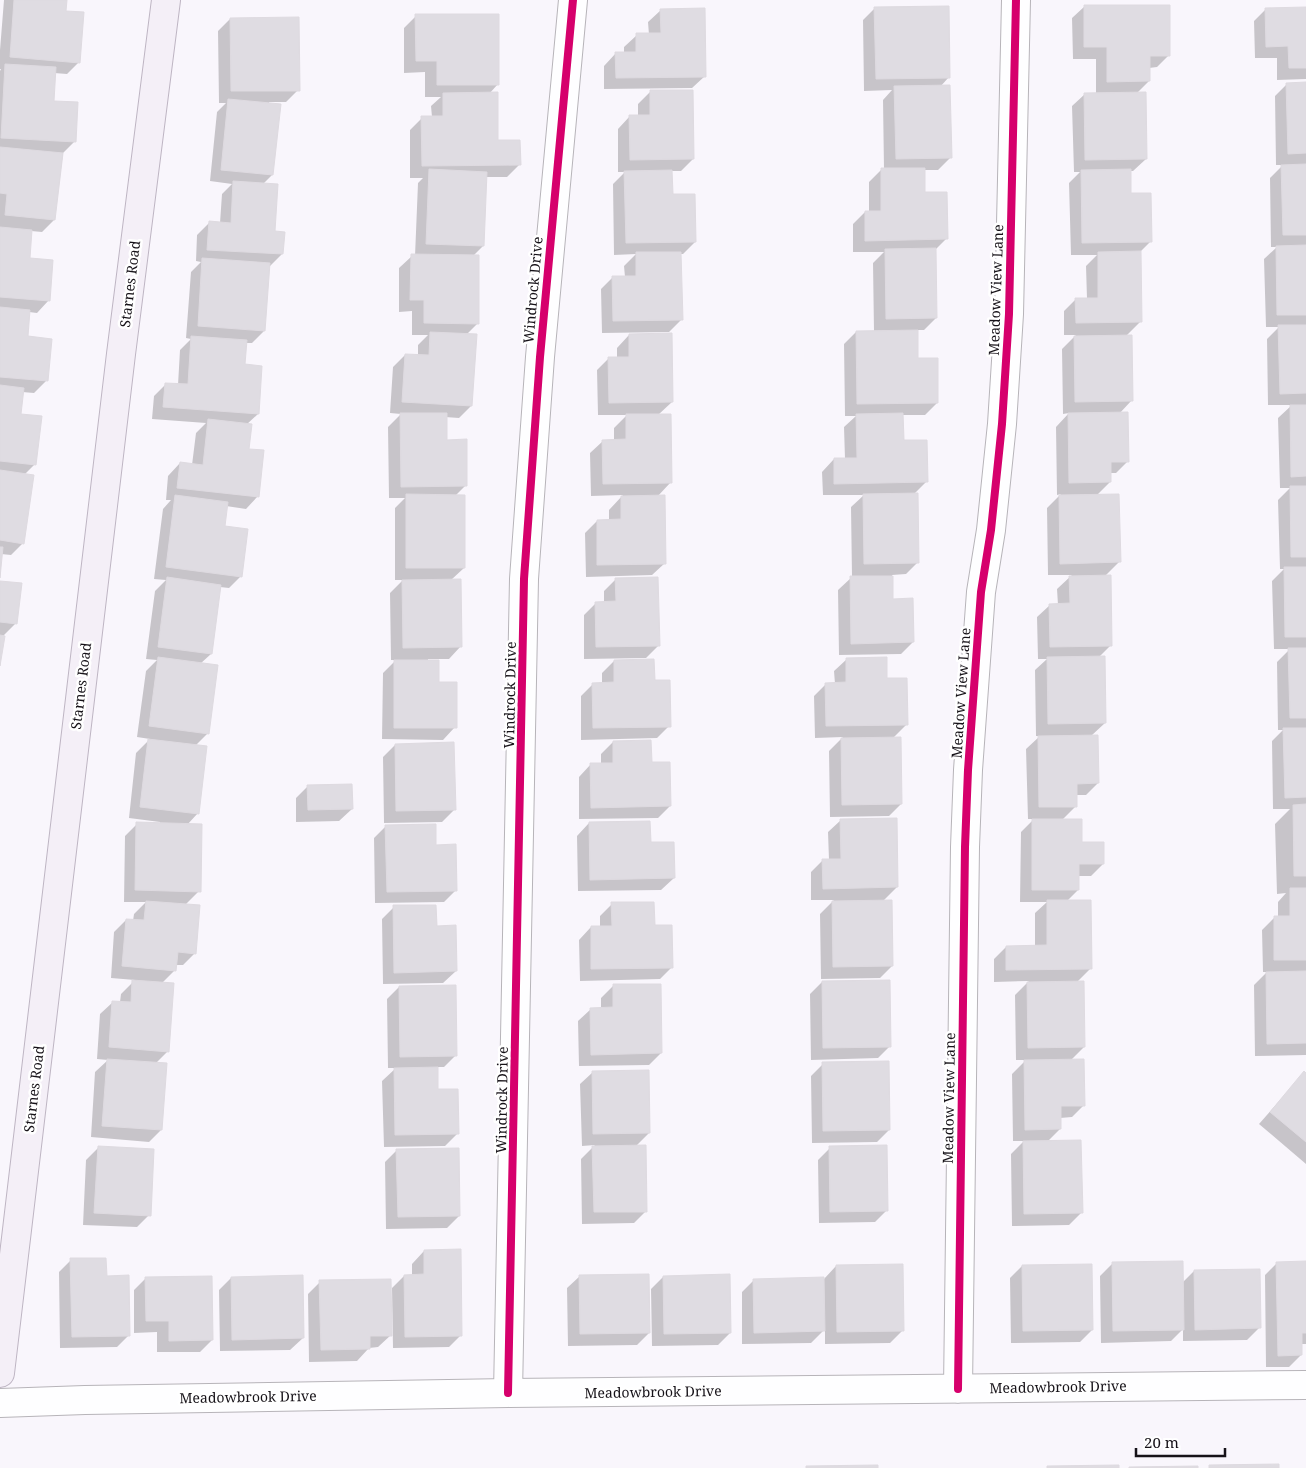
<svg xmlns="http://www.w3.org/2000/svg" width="1306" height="1468" viewBox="0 0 1306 1468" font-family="'Noto Serif',serif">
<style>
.shadow{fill:#0003}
.building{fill:#dfdce2;stroke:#dedae0}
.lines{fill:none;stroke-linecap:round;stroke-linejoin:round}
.minor-casing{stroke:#b7b4b9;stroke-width:30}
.major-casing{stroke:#beb5c3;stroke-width:30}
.minor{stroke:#fefeff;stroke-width:28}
.major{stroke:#f4eff7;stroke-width:28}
.cycleway-casing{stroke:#fff;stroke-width:11}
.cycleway{stroke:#d6006c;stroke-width:8}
.labels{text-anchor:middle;stroke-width:5;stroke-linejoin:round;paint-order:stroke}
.street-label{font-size:14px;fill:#161218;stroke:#fff}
</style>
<rect width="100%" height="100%" fill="#f9f6fc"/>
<path class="shadow" d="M4,0H66L65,12L79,62L67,74L54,73L53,102L75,141L63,153L54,220L42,232L31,231L29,259L49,300L37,313L29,312L26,338L46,381L34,393L22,392L20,415L35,464L24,475L23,543L11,555L1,554L0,567V71L1,69H0V50Z
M1085,6L1169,55L1157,67L1149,68V81L1137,93L1146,159L1133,171H1130V194L1150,242L1139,253L1141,321L1126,336L1132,400L1119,414L1128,461L1116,473H1110V482L1096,496L1119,562L1105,576L1111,645L1099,657L1105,723L1091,736L1098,783L1086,795H1076V806L1062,820L1080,843L1103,864L1091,876H1078V890L1067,901L1090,969L1077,982L1084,1047L1070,1061L1084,1105L1072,1117L1060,1118V1129L1047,1142L1081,1213L1069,1225L1012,1226L1011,1154L1024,1141H1013L1012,1074L1026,1060H1016L1015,995L1029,981L994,982V959L1006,947H1035V913L1047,902H1020L1021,832L1034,819H1028L1026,749L1040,736H1036L1035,670L1047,659H1038L1037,617L1050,605H1058L1057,589L1072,575H1048L1047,508L1061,494L1057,495L1056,427L1069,413L1063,414L1062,349L1076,335H1064V311L1076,299H1087L1086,266L1097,255H1071L1069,183L1080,172H1074L1072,106L1085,94H1096V59H1073L1072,18Z
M875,8L949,77L940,87L950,158L938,170H923L924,193L946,239L934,251L936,318L924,330H916L917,359L937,403L925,415H902L903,442L926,482L914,494L918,562L906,574L892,575V600L913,642L901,654L839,655L838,590L852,577L851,507L864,495H823L822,472L834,459H845L844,427L856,416H845L844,344L856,332H874L873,263L884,252H853V224L865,212H869V182L881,170H884L883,100L892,90L864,91L863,20Z
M1306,8V79L1277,80V58H1255L1254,21L1266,9Z
M661,10L705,76L692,88L604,89V66L616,53H624V47L637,35H649L648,22Z
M416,16L498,84L489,94L497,141L519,165L507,177H486L483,246L473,256L478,323L466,335L471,406L459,418L445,417L446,441L466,485L455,496L464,568L451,580L461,646L449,659H428V661L455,727L443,740L382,739L383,673L396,660H391L390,593L403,580H395V508L405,498H389L388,427L401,414L390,413L393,367L405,355L418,356V345L428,335H412V311L399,312V268L412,256H415L418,183L423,178H410V130L422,118L432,117L431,106L441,97H425V72L404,73V28Z
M230,19L298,90L286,102H269L272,175L263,184L273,233L282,254L269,267L264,331L252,343H245L244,366L258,414L246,425L248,450L258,496L246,509L226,506L224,527L241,576L229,588L220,587L211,654L200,664L208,733L195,746L198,813L187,825L199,891L185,905L195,953L183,965H175V970L161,984L168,1051L155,1064L161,1130L149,1142L91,1137L95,1072L108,1060L97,1059L100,1014L113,1002H120L121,994L135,980L111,978L114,932L126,920L133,921L134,914L146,902H124L125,836L137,824H160V822L129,818L136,753L150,739L137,737L146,671L157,660L146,659L155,591L166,580L154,579L163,509L171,500H166L168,476L180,463L192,465L196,433L206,423L152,419L154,396L166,384L178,385L180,350L191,339L186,338L191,272L201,262L196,261L197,235L209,223H220L222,194L232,184L210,181L217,112L226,103H219L218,31Z
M1287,84H1306V1055L1255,1056L1254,985L1267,972H1263L1262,930L1274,918L1278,917V902L1286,893L1277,894L1275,824L1290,809H1273L1272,741L1283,730H1278L1277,662L1290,649H1274L1272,581L1284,569H1280L1278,500L1290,488H1280L1278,418L1292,405H1268L1267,339L1279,327H1266L1264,259L1277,247H1271L1270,178L1283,165H1276L1275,96Z
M650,92L693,159L681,171H671V196L695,242L683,254H680L681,320L669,332L602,333L601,289L613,277H625L624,266L636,254L614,255L613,184L625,172H618V129L630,116H638V104Z
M629,335L672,402L658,415L671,482L657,497L665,563L652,575L586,577L585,533L597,521H609V510L623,495L591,496L590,453L603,441H614V428L627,415H598L597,370L609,358H617V348Z
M616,579L658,646L646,658L584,659V615L596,603H604V591Z
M0,582L16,623L2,637L0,658Z
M847,659L886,680L907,724L893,738L901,804L889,816L830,817L829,751L843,737L815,738L814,696L826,684H835L834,671Z
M614,661L654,682L669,726L657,738L581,740V696L593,684H602V673Z
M613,742L651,763L670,806L658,818L579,819V777L591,764H601V754Z
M395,745L454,810L442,822L384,823L383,757Z
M308,786L352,809L339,821L296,822V798Z
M841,820L897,887L883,901L892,966L880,978L821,979L820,914L834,900H811V872L823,860H829L828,832Z
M589,823L649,843L674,878L661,890L578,891L577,836Z
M386,826L456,890L444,902L375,903L374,838Z
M612,904L653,926L672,967L660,979L580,981L579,940L591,927H600V916Z
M394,907L435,927L456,971L443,983L383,984L382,919Z
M822,982L890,1046L878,1058L811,1060L810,994Z
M613,986L661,1053L649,1065L579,1066L578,1021L591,1009H601V998Z
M399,987L456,1055L444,1067H437V1091L457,1134L445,1146L384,1147L382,1081L396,1068H388L387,999Z
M823,1064L889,1130L877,1142L812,1143L811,1076Z
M593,1072L649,1133L635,1147L646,1211L634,1223L582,1224L581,1159L595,1145L582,1146L580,1084Z
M1304,1073L1306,1075V1164L1259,1124Z
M98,1148L149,1215L137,1227L83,1225L86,1160Z
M830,1148L887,1210L875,1222L819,1223L818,1160Z
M397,1150L459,1216L447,1228L386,1229L385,1162Z
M424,1251L461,1335L449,1347L393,1348L392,1288L404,1276H412V1264Z
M71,1260L105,1277L129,1335L117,1347L60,1348L59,1272Z
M1306,1262V1344H1301V1355L1289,1367H1266L1265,1275L1277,1263Z
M1112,1264L1182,1283L1194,1271L1259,1328L1247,1340L1183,1341V1329L1171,1341L1101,1343L1100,1276Z
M836,1266L902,1331L890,1343L825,1344V1329L811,1343L742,1344V1292L754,1280L824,1279Z
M1022,1266L1092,1330L1080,1342L1011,1343L1010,1278Z
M580,1276L649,1333L637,1345L568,1346L567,1288Z
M663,1277L730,1333L718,1345L652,1346L651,1289Z
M146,1278L212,1340L200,1352H157V1332L134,1333V1290Z
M231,1278L303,1338L290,1350L220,1351L219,1290Z
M320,1282L391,1335L378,1347L369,1348L357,1361L309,1362L308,1294Z"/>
<path class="building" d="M14,0H67L66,11L84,12L80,63L10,57Z
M1084,5H1170V56H1150V81L1107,82V47H1084Z
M949,6L950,78L876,79L874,7Z
M1306,7V68H1289L1288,46L1266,47L1265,8Z
M705,8L706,77L616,78L615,52H636V33H661L660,9Z
M415,14H499V85H437V61H416Z
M299,17L300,91H231L230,18Z
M5,64L56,67L54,101L78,102L76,142L1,138Z
M1306,82V153L1288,154L1286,83Z
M950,85L952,158L896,159L894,86Z
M650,90H693L694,159L630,160L629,115H650Z
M498,92V140H520L521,165L422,166L421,116H443V93Z
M1146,92L1147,159L1085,160L1084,93Z
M228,99L281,104L273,175L221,170Z
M0,147L63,153L55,220L5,215L7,194L0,193Z
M1306,164V235H1283L1281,165Z
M881,168H925V192H947L948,239L865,241V211H881Z
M429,169L487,172L484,246L426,244Z
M1131,169V193H1151L1152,242L1082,243L1081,170Z
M672,170L673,194H695L696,242L626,243L624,171Z
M233,181L278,184L275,231L285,232L283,254L207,250L209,221L231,223Z
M0,227L32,230L30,258L53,260L50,301L0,297Z
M1306,245V315H1277L1276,246Z
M936,248L937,318L886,319L885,249Z
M1141,251L1142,322L1076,323L1075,298H1098V252Z
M636,252H681L683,320L613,321L612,276H636Z
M411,254L479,255V324L424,323V300H410Z
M202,258L270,263L265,331L198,326Z
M0,307L30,310L28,336L52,339L48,381L0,377Z
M1278,325H1306V393L1280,394Z
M918,330V358H938V403L857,404L856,331Z
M430,332L477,334L472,406L402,402L405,354L429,355Z
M672,333L673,402L609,403L608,357H629V334Z
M1132,335L1133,401L1075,402L1074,336Z
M191,336L247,340L245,364L262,366L259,414L163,407L165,383L188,384Z
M0,385L24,388L21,414L42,416L36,465L0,461Z
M1290,405H1306V476L1291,477Z
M1128,412L1129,462H1111V482L1069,483L1068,413Z
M400,413H447V440L467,439V486L401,487Z
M903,413L904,440H927L928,482L834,484V458H857L856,414Z
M626,414H671L672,483L603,484L602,440L626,439Z
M208,419L252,424L249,449L264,450L259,497L177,488L180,462L203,465Z
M0,470L34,475L24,544L0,540Z
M1290,486H1306V557H1291Z
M918,493L919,563L864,564L863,494Z
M406,494L465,495V568H406Z
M1119,494L1121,562L1060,564L1059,495Z
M175,495L228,502L225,526L248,529L242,577L166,567Z
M665,495L666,564L597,565V520L621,519V496Z
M0,547H3L0,578Z
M1284,567H1306V637H1285Z
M1111,575L1112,646L1050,647L1049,604L1070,603L1069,576Z
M850,576H893V599L913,598L914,642L851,644Z
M167,577L221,585L212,654L158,647Z
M658,577L660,646L596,647L595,602L616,601L615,578Z
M461,579L462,647L403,648L402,580Z
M0,581L22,583L17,624L0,622Z
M0,635L5,636L0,666Z
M1288,648H1306V718H1290Z
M1105,656L1106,723L1048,724L1047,657Z
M158,657L218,665L209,734L149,726Z
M887,657V678H907L908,725L826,726L825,683L846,682V658Z
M654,659L655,680H670L671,727L593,728L592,683L614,682V660Z
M394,660H439V682H457V728H394Z
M1283,728H1306V797L1285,798Z
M1098,735L1099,783L1077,784V807H1039L1038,736Z
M901,737L902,804L842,805L841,738Z
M148,739L207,746L199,814L140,807Z
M651,740L652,762H670L671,806L591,808L590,763H613V741Z
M454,742L456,810L396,811L395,744Z
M352,784L353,809L308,810L307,785Z
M1306,804V876H1294L1293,805Z
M897,818L898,887L823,889L822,859H841L840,819Z
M1032,819H1082V842H1104V864H1079V890H1032Z
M650,821L651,842H674L675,878L590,880L589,822Z
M136,822L202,824L201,892L135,890Z
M436,824V845L456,844L457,891L387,892L385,825Z
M1290,888H1306V960H1274V916H1290Z
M892,900L893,966L833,967L832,901Z
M1047,900H1091L1092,969L1006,970V946L1047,945Z
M146,901L200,905L196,954L178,952L176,971L122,966L126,919L144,920Z
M611,902H654L655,925H672L673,968L591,969V926H612Z
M393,905H436L437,926L456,925L457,971L394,973Z
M1306,971V1043L1267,1044L1266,972Z
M132,980L174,983L169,1052L109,1047L112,1001L131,1002Z
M890,980L891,1047L823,1048L822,981Z
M1084,981L1085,1047L1028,1048L1027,982Z
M613,984H661L662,1053L591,1055L590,1008L613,1007Z
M456,985L457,1056L400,1057L399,986Z
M107,1059L167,1063L162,1130L102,1126Z
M1084,1059L1085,1106H1061V1129L1025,1130L1024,1060Z
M889,1061L890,1130L823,1131L822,1062Z
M438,1067V1089H458L459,1134L395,1135L394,1068Z
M649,1070L650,1133L593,1134L592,1071Z
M1304,1071L1306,1073V1142L1270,1112Z
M1081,1140L1083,1213L1024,1214L1023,1141Z
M646,1145L647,1212H594L592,1146Z
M887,1145L888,1211L830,1212L829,1146Z
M98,1146L154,1149L151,1216L94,1213Z
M459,1148L460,1216L398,1217L396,1149Z
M461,1249L462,1336L405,1337L404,1275L424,1274V1250Z
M70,1258H106L107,1276L129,1275L130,1336L72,1337Z
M1183,1261L1184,1330L1113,1331L1112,1262Z
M1306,1261V1333H1302V1355L1278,1356L1276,1262Z
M903,1264L904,1331L837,1332L836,1265Z
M1092,1264L1093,1330L1023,1331L1022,1265Z
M1260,1269L1261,1328L1195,1330L1194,1270Z
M649,1274L650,1333L580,1334L579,1275Z
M730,1274L731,1333L664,1334L663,1276Z
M303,1275L304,1338L232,1340L231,1277Z
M212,1276L213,1340L169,1341V1321H146L145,1277Z
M824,1277L825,1331L754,1333L753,1279Z
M391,1279L392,1336H370V1349L321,1350L319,1280Z
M1279,1464V1468H1209V1465Z
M878,1465V1468H806V1466Z
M1119,1465V1468H1047V1466Z
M1198,1466V1468H1129V1467Z"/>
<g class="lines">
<defs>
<path id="minor" d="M958,1389L965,847L968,770L981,592L991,530L1002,424L1009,314L1016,0
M508,1393L524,579L540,357L573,0
M0,1403L85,1400L508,1393L1306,1385"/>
<path id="major" d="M0,1373L121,354L166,0"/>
</defs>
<use href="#minor" class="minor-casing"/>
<use href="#major" class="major-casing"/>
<use href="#minor" class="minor"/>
<use href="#major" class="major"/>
<defs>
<path id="cycleway" d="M958,1389L965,847L968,770L981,592L991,530L1002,424L1009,314L1016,0
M508,1393L524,579L540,357L573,0"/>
</defs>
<use href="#cycleway" class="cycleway-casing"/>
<use href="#cycleway" class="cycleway"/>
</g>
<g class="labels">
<g class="street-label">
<text transform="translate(130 284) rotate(-83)" y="5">Starnes Road</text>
<text transform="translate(533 290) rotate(-85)" y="5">Windrock Drive</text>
<text transform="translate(996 290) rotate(-88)" y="5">Meadow View Lane</text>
<text transform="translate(81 686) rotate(-83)" y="5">Starnes Road</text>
<text transform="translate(961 693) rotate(-86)" y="5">Meadow View Lane</text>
<text transform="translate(510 695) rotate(-89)" y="5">Windrock Drive</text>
<text transform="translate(34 1089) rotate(-83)" y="5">Starnes Road</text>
<text transform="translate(949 1098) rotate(-89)" y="5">Meadow View Lane</text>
<text transform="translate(502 1100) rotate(-89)" y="5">Windrock Drive</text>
<text transform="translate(1058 1387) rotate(-1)" y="5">Meadowbrook Drive</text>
<text transform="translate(653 1392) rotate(-1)" y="5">Meadowbrook Drive</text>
<text transform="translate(248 1397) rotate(-1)" y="5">Meadowbrook Drive</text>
</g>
</g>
<path d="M1136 1448v8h89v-8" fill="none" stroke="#161218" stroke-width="2.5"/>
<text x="1144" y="1448" font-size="15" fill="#161218" stroke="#ffffff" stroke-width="4" paint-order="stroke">20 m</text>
</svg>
